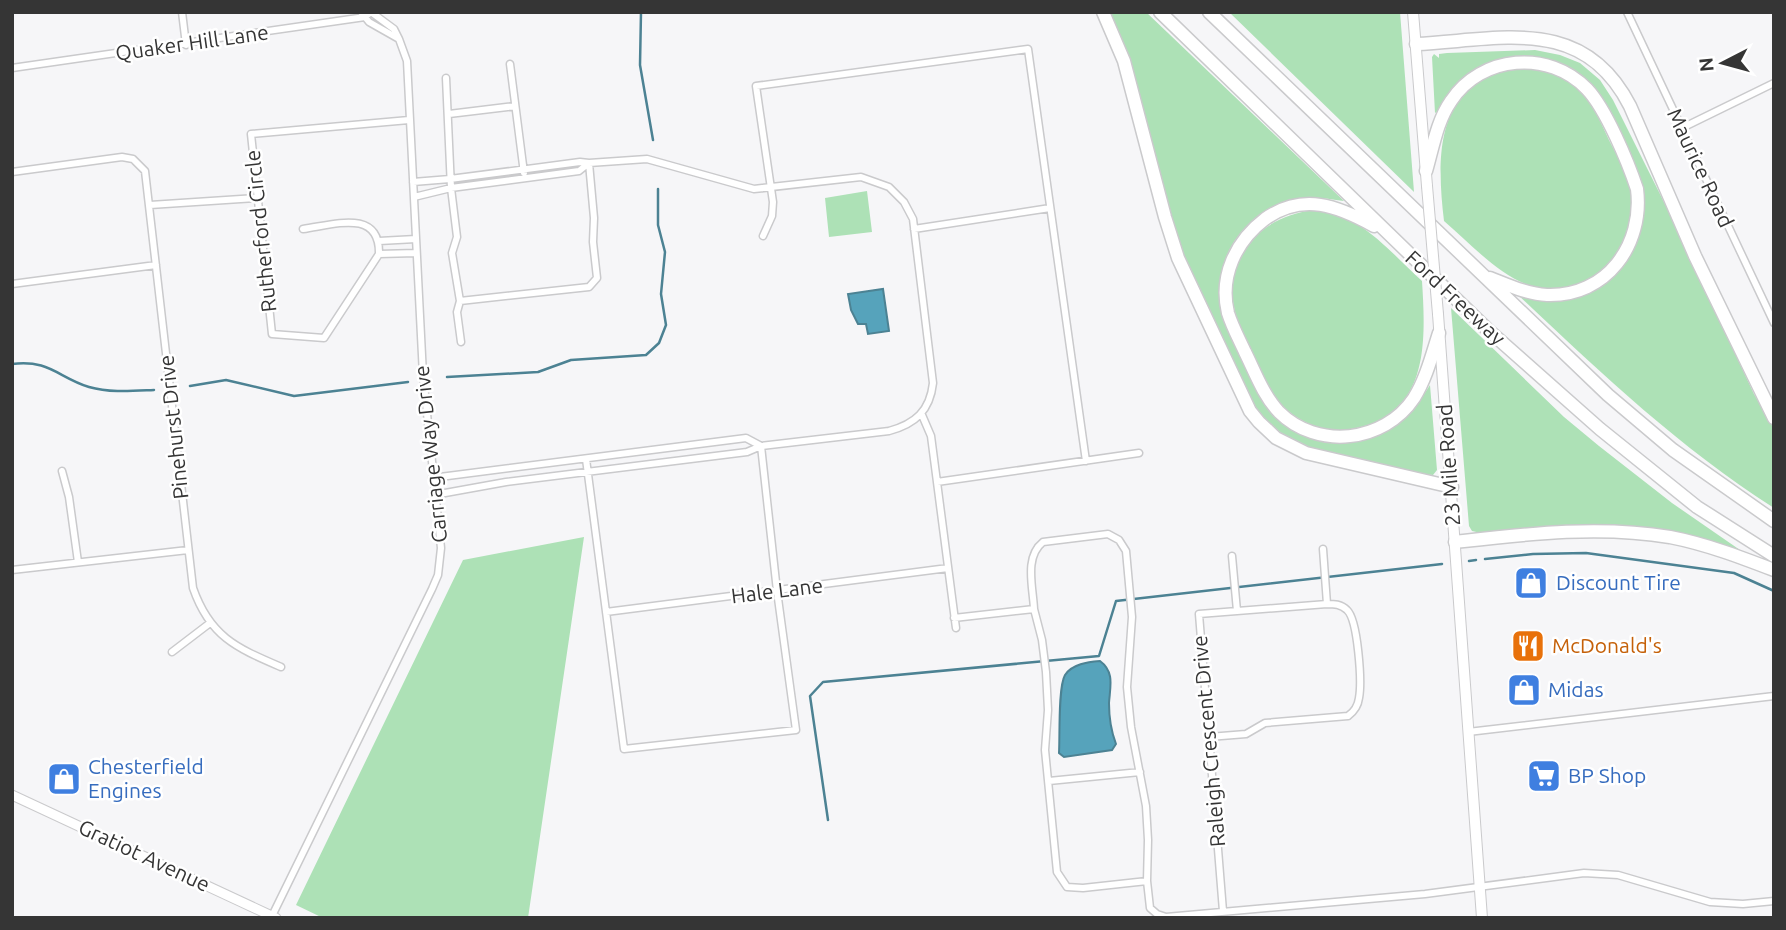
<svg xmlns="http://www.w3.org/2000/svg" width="1786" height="930" viewBox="0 0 1786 930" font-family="Ubuntu,sans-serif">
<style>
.green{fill:#ade1b6}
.water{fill:#56a3bb;stroke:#4c8293;stroke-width:2}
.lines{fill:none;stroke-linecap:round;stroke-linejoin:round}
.stream{stroke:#4c8293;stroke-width:2.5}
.minor-casing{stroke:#cacacc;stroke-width:9}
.secondary-casing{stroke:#cacacc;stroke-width:11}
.primary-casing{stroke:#cacacc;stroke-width:12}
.motorway-casing{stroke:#cacacc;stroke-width:15}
.minor{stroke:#fff;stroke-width:6}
.secondary{stroke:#fff;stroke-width:9}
.primary{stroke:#fff;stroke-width:10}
.motorway{stroke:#fff;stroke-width:12}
.primary-bridge-casing{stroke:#cacacc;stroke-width:12;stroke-linecap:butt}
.primary-bridge{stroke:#fff;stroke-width:10}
.labels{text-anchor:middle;stroke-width:5;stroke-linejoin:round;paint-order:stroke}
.street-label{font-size:21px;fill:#353535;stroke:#fff}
.shop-label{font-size:21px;fill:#366cbe;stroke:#fff;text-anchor:start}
.food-label{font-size:21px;fill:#c56008;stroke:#fff;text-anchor:start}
</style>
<rect width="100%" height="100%" fill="#f6f6f8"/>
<path class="green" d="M1109,12H1146L1344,201C1329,199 1312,196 1297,199C1259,206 1224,240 1221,279C1219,303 1234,343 1245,365C1253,382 1260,401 1274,415C1285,426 1297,430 1311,435C1365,454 1402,430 1430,385L1437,470L1433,475L1418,474C1406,469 1393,467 1380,465C1325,453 1292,453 1253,406L1183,256L1170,216L1132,70Z
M1229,12H1400L1414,192Z
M1535,50L1560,55L1580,63L1600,80L1613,100L1670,214L1754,394L1774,429V508C1676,445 1600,372 1516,293L1530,297L1605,281L1643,201L1585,82L1510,59L1435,113L1432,57L1434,54L1439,58V54L1447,53Z
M1532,68C1548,72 1563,76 1576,87C1592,100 1600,121 1609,140C1617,156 1627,172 1631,188C1640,225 1618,266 1585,281C1568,289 1546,291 1528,285C1496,273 1470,243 1444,221C1435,147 1438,71 1532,68Z
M867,191L872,232L829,237L825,198Z
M1314,210C1359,212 1390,252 1422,281C1426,343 1429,417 1351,429C1328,433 1304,425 1287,410C1271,396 1263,375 1254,356C1247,340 1237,325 1234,307C1223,254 1263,216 1314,210Z
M1451,308L1564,417L1599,446L1672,503L1740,550L1739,552L1607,526L1546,527L1481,533L1472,531L1469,526Z
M584,537L528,918H323L296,905L463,560Z"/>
<path class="water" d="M883,289L889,331L868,334L866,324H858L851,310L848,294Z
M1100,661C1115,672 1110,687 1109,703C1109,717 1111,731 1116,744L1112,750L1064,757L1059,753C1060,737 1058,687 1065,675C1072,664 1088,662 1100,661Z"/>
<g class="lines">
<path class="stream" d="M641,12L640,65L653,140
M12,364C49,359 59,378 89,387C110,393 132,391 154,390
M447,377L538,372L571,360L646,355L659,343L666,325L661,294L665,252L658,225V189
M190,386L226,380L294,396L408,382
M1485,559L1533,554L1586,553L1734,573L1774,591
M1469,561L1476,560
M828,820L810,696L823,682L1099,656L1116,601L1442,564"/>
<defs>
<path id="minor" d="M182,12L186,45
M361,12L369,22L399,39L394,29L371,12
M1627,12L1774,323
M510,64L524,173
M12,68L365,17L371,12
M446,78L451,188L457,237L452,253L460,301L457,312L461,342
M449,114L515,106
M1682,128L1774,83
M12,172L122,157L133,159L145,171L193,588C210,637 237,648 281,667
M413,182L450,179L580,162L589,163L579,171L451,188L414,197
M150,205L257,198
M303,229C333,225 380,208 379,254L324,338L272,334L251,134L409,120
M914,229L1050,208
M763,236L772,216L773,202L756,86L1028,49L1086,461
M379,241L416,239
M379,254L416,253
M12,284L156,265
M460,301L589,287L597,278L593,242L594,218L589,163L647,159L754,189L861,177L889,187L904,202L913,219L933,383C930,411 915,424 889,431L761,446L777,591L796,730L624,749L586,459
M922,415L931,436L956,628
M62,471L69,497L78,562
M432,478L746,438L761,446L747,452L506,482L434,495
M937,482L1139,453
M1323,549L1327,604
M1232,556L1237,611
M12,570L188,550
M1034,609C1033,587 1024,557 1043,542L1108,534L1119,540L1126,551L1132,617L1127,687L1131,727L1146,806L1148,840L1147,881
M606,612L948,568
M954,618L1034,609L1042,640L1046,672L1048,710L1045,750L1057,872L1067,887L1083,888L1147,881L1150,908L1157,914L1166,917L1425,894L1584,873L1618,875L1710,902L1743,904L1774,901
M172,652L210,623
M1468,732L1774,696
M1209,737L1246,734L1265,723L1348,716C1355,711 1358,706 1359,698C1362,682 1358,620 1347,610C1341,604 1334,604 1327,604L1199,614L1223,911
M1049,781L1140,772
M272,916L432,589L438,575L441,548L423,375L407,61L399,39"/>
<path id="secondary" d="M12,795L276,918"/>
<path id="primary" d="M1413,12L1427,186
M1438,314L1482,918"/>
<path id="motorway" d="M1103,12L1124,61L1165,217L1178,258L1250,411L1259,422L1276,438L1306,453L1452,487
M1160,12L1487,329L1600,429L1697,507L1774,556
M1209,12L1608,395L1673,450L1774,521
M1416,44C1501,40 1583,14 1630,106L1695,256L1774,418
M1426,171C1433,147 1437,121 1451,101C1481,55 1549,49 1587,89C1606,109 1628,162 1637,189C1644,244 1607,297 1547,295C1527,294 1508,285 1490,278
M1374,226C1338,206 1303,192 1265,219C1236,241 1219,276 1228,313C1232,326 1239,339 1245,352C1255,372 1263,395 1279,412C1317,450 1384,443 1414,398C1426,379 1432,355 1439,333
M1455,542C1526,534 1598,525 1670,537C1706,544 1740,557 1774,570"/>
</defs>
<use href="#minor" class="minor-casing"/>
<use href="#secondary" class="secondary-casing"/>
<use href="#primary" class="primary-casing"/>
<use href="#motorway" class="motorway-casing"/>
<use href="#minor" class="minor"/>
<use href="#secondary" class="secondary"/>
<use href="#primary" class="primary"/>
<use href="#motorway" class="motorway"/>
<defs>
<path id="primary-bridge" d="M1427,186L1438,314"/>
</defs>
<use href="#primary-bridge" class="primary-bridge-casing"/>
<use href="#primary-bridge" class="primary-bridge"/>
</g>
<defs>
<symbol id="shop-square" viewBox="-11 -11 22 22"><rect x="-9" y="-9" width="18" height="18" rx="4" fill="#3f7fe0" stroke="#fff"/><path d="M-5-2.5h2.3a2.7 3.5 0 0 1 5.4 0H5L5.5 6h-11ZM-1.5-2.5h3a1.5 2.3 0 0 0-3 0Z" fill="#fff"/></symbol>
<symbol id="restaurant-square" viewBox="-11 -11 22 22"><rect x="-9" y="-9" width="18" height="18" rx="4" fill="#e8710a" stroke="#fff"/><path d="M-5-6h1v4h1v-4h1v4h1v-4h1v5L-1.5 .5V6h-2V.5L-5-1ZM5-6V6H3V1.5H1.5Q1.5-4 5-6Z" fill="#fff"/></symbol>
<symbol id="supermarket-square" viewBox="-11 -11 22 22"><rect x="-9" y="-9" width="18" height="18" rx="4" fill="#3f7fe0" stroke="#fff"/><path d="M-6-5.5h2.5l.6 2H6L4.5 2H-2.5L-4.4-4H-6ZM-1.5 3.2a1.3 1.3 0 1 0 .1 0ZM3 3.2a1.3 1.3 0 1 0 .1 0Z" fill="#fff"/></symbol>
</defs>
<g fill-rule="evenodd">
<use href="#shop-square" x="1512" y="564" width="38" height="38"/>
<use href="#restaurant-square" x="1509" y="627" width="38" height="38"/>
<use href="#shop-square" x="1505" y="671" width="38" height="38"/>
<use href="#supermarket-square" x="1525" y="757" width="38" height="38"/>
<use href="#shop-square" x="45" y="760" width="38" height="38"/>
</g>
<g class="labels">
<g class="street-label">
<text transform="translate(192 43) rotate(-8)" y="7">Quaker Hill Lane</text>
<text transform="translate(1700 168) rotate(65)" y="7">Maurice Road</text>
<text transform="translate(261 231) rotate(-96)" y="7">Rutherford Circle</text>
<text transform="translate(1455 298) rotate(43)" y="7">Ford Freeway</text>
<text transform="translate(174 427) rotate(-96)" y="7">Pinehurst Drive</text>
<text transform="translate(431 454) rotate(-96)" y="7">Carriage Way Drive</text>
<text transform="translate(1449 465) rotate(-94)" y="7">23 Mile Road</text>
<text transform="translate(777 591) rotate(-7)" y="7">Hale Lane</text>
<text transform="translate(1209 741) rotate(-95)" y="7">Raleigh Crescent Drive</text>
<text transform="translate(144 856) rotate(25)" y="7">Gratiot Avenue</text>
</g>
<g class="shop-label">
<text x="1556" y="590">Discount Tire</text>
<text x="1548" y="697">Midas</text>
<text x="88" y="774">Chesterfield<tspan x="88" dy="24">Engines</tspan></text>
<text x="1568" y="783">BP Shop</text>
</g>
<g class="food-label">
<text x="1552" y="653">McDonald's</text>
</g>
</g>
<rect width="1786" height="930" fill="none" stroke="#353535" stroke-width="28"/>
<g transform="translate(1723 63) rotate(264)" stroke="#ffffff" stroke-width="5" paint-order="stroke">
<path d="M0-5L12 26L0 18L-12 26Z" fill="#353535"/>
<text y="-10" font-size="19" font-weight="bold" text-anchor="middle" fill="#353535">N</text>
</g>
</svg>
